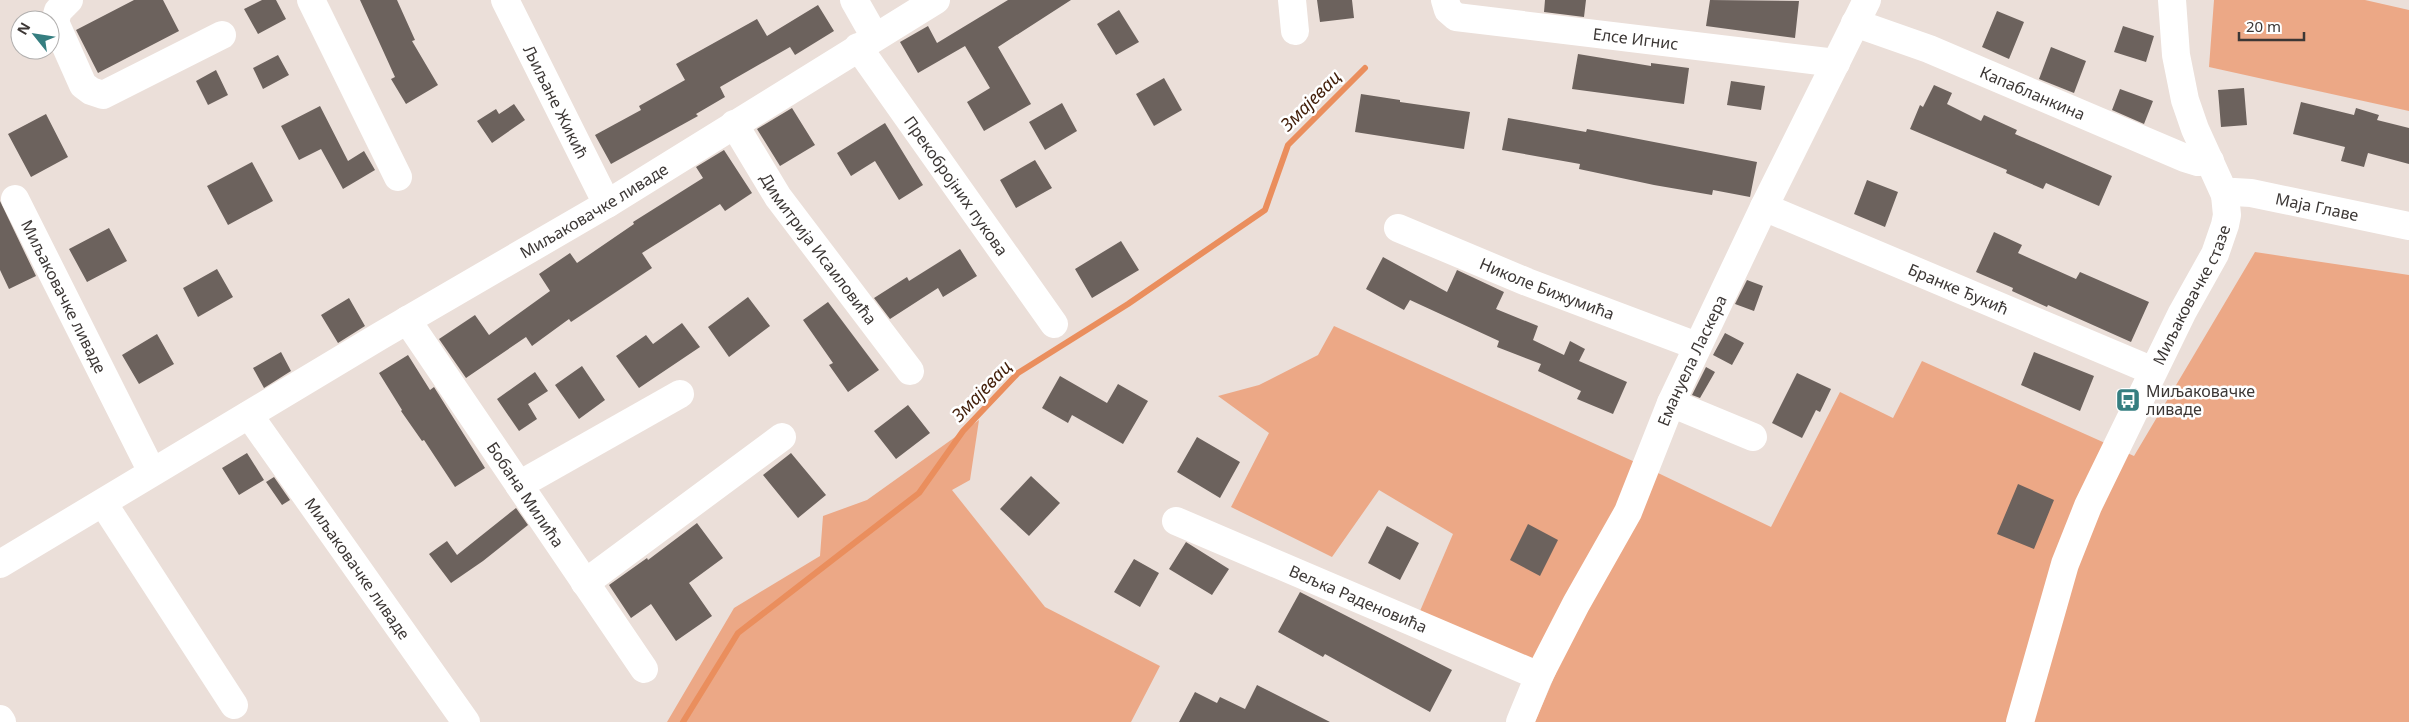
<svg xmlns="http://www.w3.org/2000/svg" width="2409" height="722" viewBox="0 0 2409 722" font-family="'Noto Sans',sans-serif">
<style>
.green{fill:#eca886}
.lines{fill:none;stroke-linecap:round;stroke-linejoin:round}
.stream{stroke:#ea8e5d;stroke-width:6}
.building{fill:#6c625d}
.minor{stroke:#fff;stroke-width:28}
.labels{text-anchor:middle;stroke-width:5;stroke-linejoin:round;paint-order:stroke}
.street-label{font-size:16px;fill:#3c3735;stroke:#fff}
.poi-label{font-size:16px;fill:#3c3735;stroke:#fff;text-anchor:start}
.water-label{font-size:18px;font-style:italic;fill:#431f0a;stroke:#fff}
</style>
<rect width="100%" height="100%" fill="#ebdfd9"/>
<path class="green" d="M2214,0H2365L2409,10V111L2209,67Z
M2255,252L2409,275V722H1535L1556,673L1420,611L1453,534L1379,490L1332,557L1231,507L1269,433L1218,396L1259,385L1318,355L1334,326L1635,462L1771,527L1840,392L1893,418L1922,361L2134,456Z
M979,420L970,480L952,490L1045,607L1160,666L1131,722H667L734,608L820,556L823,516L867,500Z"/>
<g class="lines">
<path class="stream" d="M683,722L738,633L919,493L963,431L1018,373L1128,304L1265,210L1288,145L1365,68"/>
</g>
<path class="building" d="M134,0H163L179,31L98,73L76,30Z
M262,0H276L286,19L258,34L244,9Z
M360,0H397L415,40L412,41L438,85L406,104L391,79L395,77Z
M1008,0H1071L998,47L1031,104L984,131L967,102L990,88L965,46L918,73L900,42L928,26L937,43Z
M1317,0H1352L1354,18L1320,22Z
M1545,0H1586L1584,17L1544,12Z
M1710,0L1799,1L1795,38L1706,26Z
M818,5L834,31L795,55L790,47L720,87L725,97L696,114L698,116L611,164L595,135L641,110L639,106L685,80L676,64L757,19L767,36Z
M1119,10L1139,42L1116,55L1097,24Z
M1997,11L2024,22L2009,59L1982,47Z
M2123,26L2154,36L2146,62L2114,52Z
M2051,47L2086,61L2074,93L2039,79Z
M1578,54L1651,66V63L1689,68L1684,104L1572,89Z
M278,55L289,75L263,89L253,68Z
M216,70L228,95L208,105L196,81Z
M1164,78L1182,110L1154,126L1136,94Z
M1731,81L1765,86L1761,110L1727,105Z
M1934,85L1952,93L1947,104L1981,121L1984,115L2017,130L2015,134L2112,176L2099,206L2046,183L2043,189L2006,173L2007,170L1910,129L1920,105L1923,107Z
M2244,88L2247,125L2221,127L2218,90Z
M2120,89L2153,101L2144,124L2112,110Z
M1361,94L1400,100V102L1470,112L1464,149L1355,132Z
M2301,102L2354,115L2356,108L2379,115L2377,120L2409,128V164L2368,153L2364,167L2341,161L2345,147L2293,134Z
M1062,103L1077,131L1045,150L1029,122Z
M514,104L525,120L492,143L477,121L496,109L499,114Z
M320,106L348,161L364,151L375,170L343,189L321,149L299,160L281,126Z
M792,108L815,145L780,166L757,129Z
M46,114L68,157L31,177L8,134Z
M1508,118L1586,132L1587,129L1757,162L1750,197L1713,190L1712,195L1654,185L1579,169L1580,164L1502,150Z
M885,123L923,185L899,200L875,161L851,176L837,153Z
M724,150L752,193L725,211L720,204L642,253L652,268L571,322L569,319L532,346L526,337L466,378L439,339L475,315L489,335L550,291L539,274L570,253L577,263L634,224L633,222L703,178L696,167Z
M1035,160L1052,188L1016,208L1000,180Z
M252,162L273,201L228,225L207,186Z
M1867,180L1898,192L1885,227L1854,214Z
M0,201L36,276L9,289L0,270Z
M109,228L127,261L87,282L69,249Z
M1994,232L2022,245L2018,253L2076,279L2080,272L2149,302L2131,342L2048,305L2047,307L2012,291L2013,288L1976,272Z
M1121,241L1139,270L1092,298L1075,269Z
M960,249L977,276L943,297L938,288L890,319L874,298L907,277L909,281Z
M1383,257L1447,292L1457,270L1504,292L1496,309L1538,326L1533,340L1564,355L1570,341L1585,349L1579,361L1627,382L1613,414L1577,399L1581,391L1538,371L1541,364L1497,347L1499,341L1410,300L1404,310L1366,289Z
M217,269L233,297L198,317L183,288Z
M1747,280L1763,286L1754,311L1735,304Z
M748,297L770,326L729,357L708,327Z
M349,298L365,326L338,343L321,315Z
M828,302L879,370L848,392L829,365L833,363L803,320Z
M682,323L700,347L639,388L616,356L646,335L653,344Z
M1725,333L1744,343L1732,365L1713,355Z
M157,334L174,364L139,384L122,355Z
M281,352L291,371L264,388L253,368Z
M2034,352L2094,376L2080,411L2021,385Z
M408,355L430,390L434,387L485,468L455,487L424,440L422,441L401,411L402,410L379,373Z
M582,366L605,400L579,419L555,385Z
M1706,367L1715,372L1700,398L1692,395Z
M535,372L548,391L528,404L537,419L519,431L497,399Z
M1797,373L1831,389L1820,412L1816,410L1802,438L1772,423Z
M1060,376L1107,403L1118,384L1148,401L1123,444L1072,415L1068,423L1042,408Z
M908,405L930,433L896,459L874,431Z
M1197,437L1240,462L1220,498L1177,472Z
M247,453L264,480L239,495L222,468Z
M791,453L826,495L798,518L763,475Z
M1031,476L1060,503L1029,536L1000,509Z
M274,477L290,500L282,505L266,482Z
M2018,484L2054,500L2034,549L1997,534Z
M516,508L528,525L483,561L451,583L429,554L447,541L457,555Z
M697,523L723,558L689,583L712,616L676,641L651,604L631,618L609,585L647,558L648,560Z
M1528,524L1558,540L1540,576L1510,560Z
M1387,526L1419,543L1400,580L1368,563Z
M1186,542L1229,569L1212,595L1169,569Z
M1134,559L1159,573L1140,607L1114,592Z
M1300,592L1452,670L1430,712L1325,654L1323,657L1278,632Z
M1257,685L1330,722H1179L1195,692L1217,703L1220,697L1245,709Z"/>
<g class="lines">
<g class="minor">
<path d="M69,0L58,11L55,22L83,85L91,91L103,95L222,35"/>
<path d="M311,0L398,177"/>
<path id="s1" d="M505,0L607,204"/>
<path d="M854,0L875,37"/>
<path d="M1292,0L1295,31"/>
<path id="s2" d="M1445,0L1448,10L1456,17L1836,63"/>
<path id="s3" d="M1855,23L1929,49L2185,158L2198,162L2210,161"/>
<path id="s4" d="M858,47L1054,324"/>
<path id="s5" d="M734,124L778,197L910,371"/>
<path id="s6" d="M2225,195L2234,192L2251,193L2409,226"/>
<path id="s7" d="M15,199L152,472"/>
<path id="s8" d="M1764,207L2153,371"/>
<path id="s9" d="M1398,228L1527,282L1697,346"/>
<path id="s10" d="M407,320L644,669"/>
<path d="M1671,403L1753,437"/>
<path id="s11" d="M249,415L466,722"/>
<path d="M519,485L680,394"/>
<path d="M103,503L234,705"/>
<path id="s12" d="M1176,521L1539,676"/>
<path id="s13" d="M0,564L380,336L607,204L936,0"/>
<path d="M585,583L782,437"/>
<path d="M0,719L2,722"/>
<path id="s14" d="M1520,722L1539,676L1576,604L1628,512L1671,403L1764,207L1867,0"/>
<path id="s15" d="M2020,722L2065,564L2088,506L2182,313L2215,254L2225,225L2227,215L2225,195L2195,129L2185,100L2176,55L2172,0"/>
</g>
</g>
<defs>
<symbol id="bus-square" viewBox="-11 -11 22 22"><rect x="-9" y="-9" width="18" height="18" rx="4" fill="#357e80" stroke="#fff"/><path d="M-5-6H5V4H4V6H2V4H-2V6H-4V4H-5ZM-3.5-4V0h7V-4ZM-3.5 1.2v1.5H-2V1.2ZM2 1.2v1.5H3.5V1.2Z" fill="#fff"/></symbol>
</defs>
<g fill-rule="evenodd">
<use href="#bus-square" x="2114" y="386" width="28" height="28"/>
</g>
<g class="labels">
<g class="street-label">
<text dy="6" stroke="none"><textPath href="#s2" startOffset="202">Елсе Игнис</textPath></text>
<text dy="6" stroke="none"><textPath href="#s3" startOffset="191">Капабланкина</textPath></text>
<text dy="6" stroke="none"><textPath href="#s1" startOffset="114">Љиљане Жикић</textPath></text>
<text dy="6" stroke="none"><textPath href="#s4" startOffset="170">Прекобројних пукова</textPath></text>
<text dy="6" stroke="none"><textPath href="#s6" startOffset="94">Маја Главе</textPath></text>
<text dy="6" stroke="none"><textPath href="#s13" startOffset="691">Миљаковачке ливаде</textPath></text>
<text dy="6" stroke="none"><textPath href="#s5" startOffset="151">Димитрија Исаиловића</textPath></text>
<text dy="6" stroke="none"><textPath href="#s9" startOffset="161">Николе Бижумића</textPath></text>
<text dy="6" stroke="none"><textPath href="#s8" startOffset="211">Бранке Ђукић</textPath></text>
<text dy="6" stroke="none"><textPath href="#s15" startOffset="462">Миљаковачке стазе</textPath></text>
<text dy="6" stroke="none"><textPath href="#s7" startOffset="109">Миљаковачке ливаде</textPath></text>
<text dy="6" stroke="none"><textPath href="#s14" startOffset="401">Емануела Ласкера</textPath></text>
<text dy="6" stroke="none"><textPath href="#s10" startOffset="211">Бобана Милића</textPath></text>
<text dy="6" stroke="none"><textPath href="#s11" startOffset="188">Миљаковачке ливаде</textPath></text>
<text dy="6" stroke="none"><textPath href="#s12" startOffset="198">Вељка Раденовића</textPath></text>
</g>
<g class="poi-label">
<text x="2146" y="397">Миљаковачке<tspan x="2146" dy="18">ливаде</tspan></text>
</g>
<g class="water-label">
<text transform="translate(1311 101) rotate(-45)" y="6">Змајевац</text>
<text transform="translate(982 391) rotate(-46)" y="6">Змајевац</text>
</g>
</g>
<g transform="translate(35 35) rotate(300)"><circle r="24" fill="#ffffff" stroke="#b1afae"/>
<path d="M0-4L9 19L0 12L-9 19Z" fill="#357e80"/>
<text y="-8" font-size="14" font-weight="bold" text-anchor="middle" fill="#3c3735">N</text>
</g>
<path d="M2239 32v8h65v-8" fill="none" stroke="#3c3735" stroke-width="2.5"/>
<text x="2246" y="32" font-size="15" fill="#3c3735" stroke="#ffffff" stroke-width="4" paint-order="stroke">20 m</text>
</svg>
